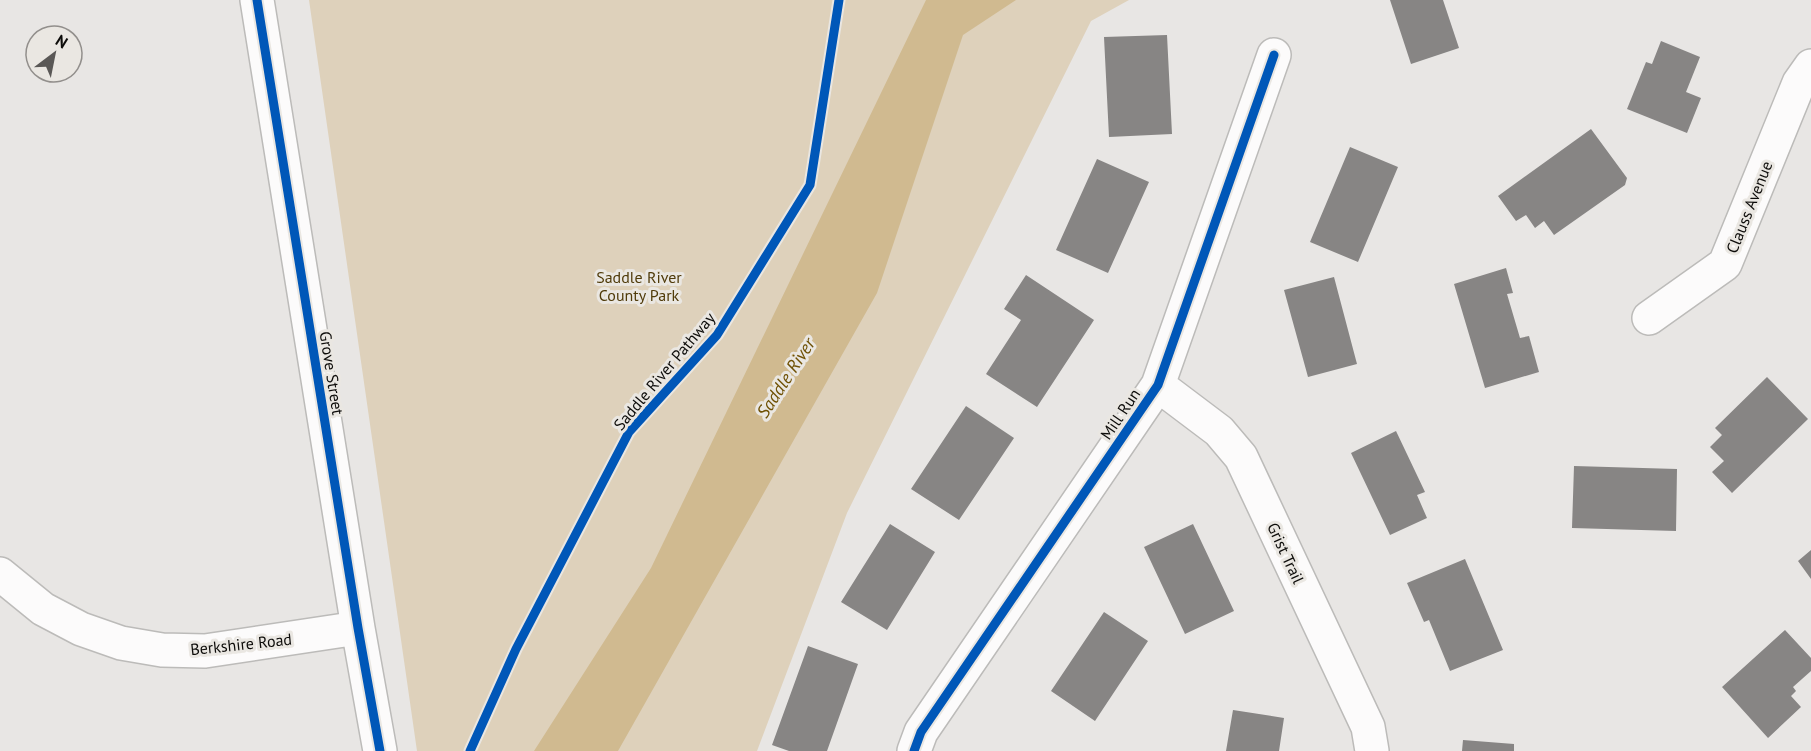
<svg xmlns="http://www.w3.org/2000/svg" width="1811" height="751" viewBox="0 0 1811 751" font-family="'PT Sans',sans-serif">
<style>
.green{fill:#ded1bb}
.water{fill:#d0ba90}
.building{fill:#878584}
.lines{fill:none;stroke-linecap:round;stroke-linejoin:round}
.street-casing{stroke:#bcbbb9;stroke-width:36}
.path{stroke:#d1d1d0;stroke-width:4;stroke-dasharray:6 3;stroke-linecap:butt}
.street{stroke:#fcfbfb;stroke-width:33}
.cycleway-casing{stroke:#eae7e2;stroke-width:13}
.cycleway{stroke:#0057b8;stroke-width:9}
.labels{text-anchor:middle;stroke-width:6;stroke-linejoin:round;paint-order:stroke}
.street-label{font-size:16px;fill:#0d0c0a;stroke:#eae7e2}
.park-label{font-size:16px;fill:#503b0a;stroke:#eae7e2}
.water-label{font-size:18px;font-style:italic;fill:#6f5104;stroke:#eae7e2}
</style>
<rect width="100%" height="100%" fill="#e8e6e4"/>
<path class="green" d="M309,0H1129L1091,21L847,513L757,751H417Z"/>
<path class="water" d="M926,0H1016L963,35L877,293L618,751H534L651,568Z"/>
<path class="building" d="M1390,0H1443L1459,48L1411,64Z
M1167,35L1172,134L1109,137L1104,37Z
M1661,41L1700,57L1686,92L1701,98L1687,133L1627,109L1646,62L1652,64Z
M1591,129L1627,178L1625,185L1554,235L1544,221L1535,228L1526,215L1516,221L1498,196Z
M1350,147L1398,167L1358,262L1310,242Z
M1097,159L1149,182L1108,273L1056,250Z
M1506,268L1513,293L1507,294L1520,338L1529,336L1539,372L1485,388L1454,284Z
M1026,275L1094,320L1037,407L986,374L1021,320L1004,309Z
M1334,277L1357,364L1308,377L1284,290Z
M1767,377L1808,419L1732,493L1712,472L1724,461L1710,447L1722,435L1715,428Z
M966,406L1014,438L959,520L911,489Z
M1396,431L1425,492L1417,495L1427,518L1390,535L1351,453Z
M1574,466L1677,469L1676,531L1572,528Z
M890,524L935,552L887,630L841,602Z
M1193,524L1234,611L1185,634L1144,547Z
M1811,550V579L1798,561Z
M1465,559L1503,650L1450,671L1429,620L1424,622L1407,583Z
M1104,612L1148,641L1095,721L1051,691Z
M1785,630L1811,658V671L1793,687L1796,691L1791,696L1801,707L1768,738L1722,687Z
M808,646L858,664L827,751H789L772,745Z
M1233,710L1284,718L1279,751H1226Z
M1463,740L1514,744V751H1462Z"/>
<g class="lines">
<defs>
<path id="street" d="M257,0L358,628L380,751
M1649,318L1725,264L1799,83L1811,66
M1158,385L1219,431L1241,457L1368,727L1372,751
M0,574L43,609L81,629L121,643L162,650L205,651L358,628
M914,751L921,732L1158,385L1274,55"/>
</defs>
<use href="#street" class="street-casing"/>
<path class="path" d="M470,751L516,649L629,432L717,335L810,185L839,0"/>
<use href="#street" class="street"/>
<defs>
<path id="cycleway" d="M257,0L358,628L380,751
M470,751L516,649L629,432L717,335L810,185L839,0
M914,751L921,732L1158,385L1274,55"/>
</defs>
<use href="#cycleway" class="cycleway-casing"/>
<use href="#cycleway" class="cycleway"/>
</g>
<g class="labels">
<g class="street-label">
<text transform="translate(1749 207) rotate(-68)" y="6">Clauss Avenue</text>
<text transform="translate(664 371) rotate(-50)" y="6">Saddle River Pathway</text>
<text transform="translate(332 373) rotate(81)" y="6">Grove Street</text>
<text transform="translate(1120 414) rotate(-56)" y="6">Mill Run</text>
<text transform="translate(1286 553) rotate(65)" y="6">Grist Trail</text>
<text transform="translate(241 644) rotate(-6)" y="6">Berkshire Road</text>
</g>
<g class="park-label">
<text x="639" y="283">Saddle River<tspan x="639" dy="18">County Park</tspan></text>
</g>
<g class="water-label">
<text transform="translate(786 378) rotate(-57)" y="6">Saddle River</text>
</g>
</g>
<g transform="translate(54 54) rotate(32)"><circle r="28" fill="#eae7e2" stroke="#928f8c" stroke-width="1.5"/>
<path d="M0-4.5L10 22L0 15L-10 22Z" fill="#5a5856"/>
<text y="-9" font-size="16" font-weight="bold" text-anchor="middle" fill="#0d0c0a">N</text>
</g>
</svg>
